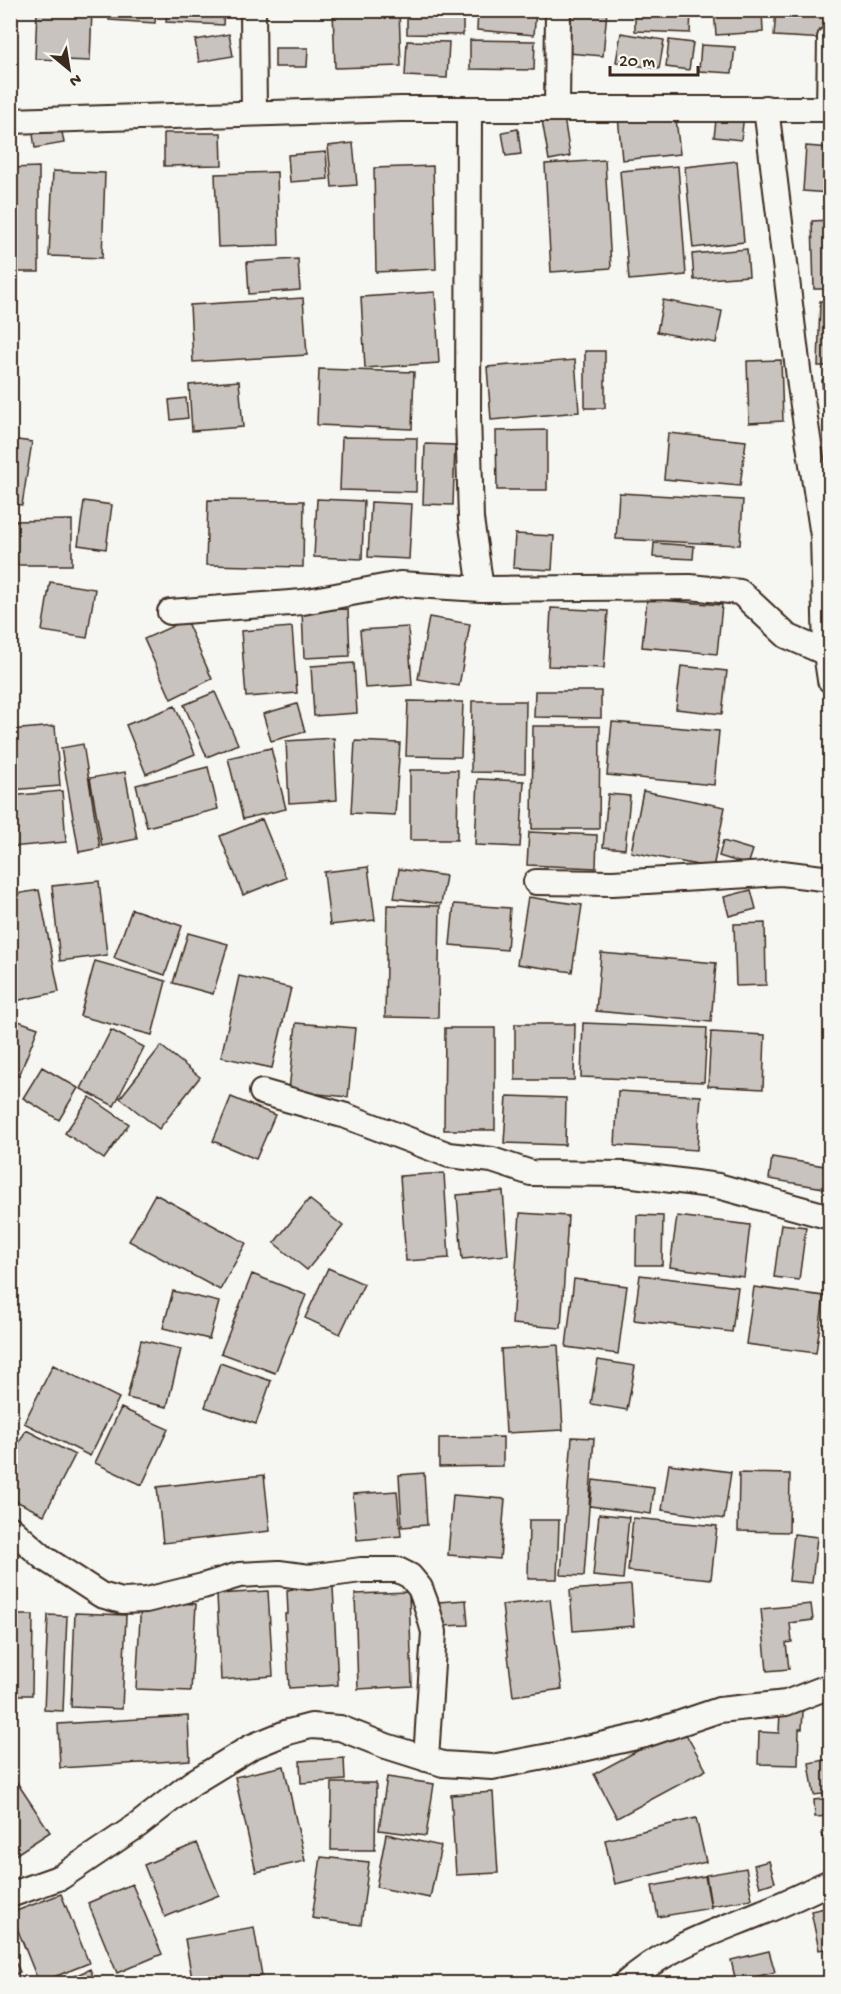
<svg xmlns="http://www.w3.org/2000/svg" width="841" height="1994" viewBox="0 0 841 1994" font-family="'Gochi Hand',sans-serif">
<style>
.building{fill:#c8c3be;stroke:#3b2a1e;stroke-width:1.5}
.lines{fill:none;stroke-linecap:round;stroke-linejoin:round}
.street-casing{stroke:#3b2a1e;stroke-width:28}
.street{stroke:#f6f6f2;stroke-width:24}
</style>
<rect width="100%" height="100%" fill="#f6f6f2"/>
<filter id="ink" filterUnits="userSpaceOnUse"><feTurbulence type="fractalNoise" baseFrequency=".0167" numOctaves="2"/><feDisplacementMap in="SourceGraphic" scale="12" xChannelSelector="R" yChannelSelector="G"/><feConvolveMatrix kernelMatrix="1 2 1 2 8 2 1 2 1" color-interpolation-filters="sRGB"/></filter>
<g filter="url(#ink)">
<path class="building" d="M37,10H92L90,61L35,59Z
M110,10H156L155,23L109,20Z
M167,10H224L223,25L166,22Z
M333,10H399L401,66L335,68Z
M407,10H463V35L407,34Z
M478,10H536L534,35L477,30Z
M572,10H607L603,56L568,53Z
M635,10H691L690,33L635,31Z
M714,10H762L763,32L716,35Z
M776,10H829L827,39L774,36Z
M621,33L664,40L659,69L616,62Z
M229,34L233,56L199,62L195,40Z
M470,40L535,41L534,70L470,69Z
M669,40L693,43L689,70L666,67Z
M407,41L449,42L447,78L405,76Z
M701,45L735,47L732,73L699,71Z
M275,48H308L307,67H275Z
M675,110L680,154L622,160L618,116Z
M717,112L744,115L741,140L714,137Z
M564,117L570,156L549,160L542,120Z
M60,121L64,143L35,148L32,127Z
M518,129L521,154L506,156L502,132Z
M164,133H221L222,165L164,166Z
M353,143L357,185L332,187L328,146Z
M806,146L830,148L829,193L803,191Z
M326,152L328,179L290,182L288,155Z
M605,160L611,268L551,272L545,164Z
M737,161L744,242L693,248L685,167Z
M433,166L436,269L376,272L374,168Z
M678,166L686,275L629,280L620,171Z
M39,167V272H10V168Z
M53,171L105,173L102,258L49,256Z
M277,172L279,245L218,247L215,174Z
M830,220V289H814L812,221Z
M747,249L749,276L694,280L692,254Z
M298,259L300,290L249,294L247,262Z
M435,292L439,363L365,368L361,297Z
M303,298L307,355L193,362L190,305Z
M663,300L722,311L716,343L657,332Z
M820,301H830V366H818Z
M585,351H605V408H585Z
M575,360L579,412L491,420L487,367Z
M781,360L783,421L749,423L747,361Z
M319,369L414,372L412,429L317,425Z
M830,379V409L824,410L822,380Z
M239,381L243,427L192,431L189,385Z
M186,398L188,418L171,420L169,400Z
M547,430V490H497L496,431Z
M668,433L746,441L740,486L664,479Z
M342,437L417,438L416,492L340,490Z
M10,439L32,442L22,505L10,504Z
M425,444L455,445L453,505L423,504Z
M619,493L743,500L740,545L616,539Z
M317,499L364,501L362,559L314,557Z
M208,500L304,501L303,567L206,565Z
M84,501L112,505L106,549L78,545Z
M371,502L412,504L409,559L368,557Z
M72,520V565H10V521Z
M515,534L554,536L552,570L513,568Z
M654,543L694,546L693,559L653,557Z
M50,582L95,589L87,638L42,631Z
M647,599L722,605L717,654L642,647Z
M551,608L608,611L604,668L548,666Z
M348,609L350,656L304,658L302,611Z
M429,617L470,624L459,686L418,679Z
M186,620L212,679L171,699L144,639Z
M292,627L297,693L246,697L241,631Z
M408,627L412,685L365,688L360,630Z
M354,663L357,713L314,716L311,666Z
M681,666L727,671L722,714L676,709Z
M535,691H601V718L534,717Z
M215,692L238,744L207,757L184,705Z
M408,701L463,702L461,757L406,756Z
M472,701H526L525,773L471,772Z
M297,704L305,732L271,741L263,714Z
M175,706L195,754L146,774L126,725Z
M612,722L719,731L714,785L607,775Z
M55,726L60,786L10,790V730Z
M533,726H600L599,829H532Z
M334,738L337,800L289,803L286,741Z
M355,741L400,743L395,815L351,813Z
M83,744L100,848L79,852L61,748Z
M271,748L286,809L243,819L228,758Z
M208,767L218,809L147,827L136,785Z
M410,770H458L457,840H410Z
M125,772L137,839L102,846L90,778Z
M478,779L524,781L520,847L475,845Z
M62,791L66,842L10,847V796Z
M643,791L725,807L713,868L631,852Z
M608,794L630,796L625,849L603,847Z
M262,819L286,878L243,895L220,836Z
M529,832L597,835L596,868L527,865Z
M723,841L753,850L748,865L719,856Z
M368,867L375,920L330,925L324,872Z
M399,869L446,876L441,904L394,898Z
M99,881L107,955L60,961L52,886Z
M39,890L59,992L10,1002V895Z
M751,890L756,909L729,916L724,897Z
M528,897L582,905L572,972L517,964Z
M454,904L510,908L507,950L450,945Z
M387,905L440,906L438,1018L385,1017Z
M132,909L182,926L165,975L114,958Z
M765,923L766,985L736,986L734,924Z
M188,933L228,944L213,994L173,983Z
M601,953L716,963L711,1022L596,1011Z
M95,961L166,981L152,1035L80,1016Z
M239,976L291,988L272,1068L221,1057Z
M10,1018L38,1028L19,1076L10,1073Z
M296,1023L355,1028L348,1097L289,1091Z
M583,1023L707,1028L704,1082L581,1077Z
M515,1024H575L574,1080H515Z
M445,1028H495V1130H444Z
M111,1030L144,1047L114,1106L81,1089Z
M711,1032L765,1035L763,1089L708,1086Z
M161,1046L200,1077L159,1129L120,1098Z
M42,1067L78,1088L59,1120L23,1098Z
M618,1091L701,1096L697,1150L615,1145Z
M507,1096L566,1098L565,1145L504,1143Z
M90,1097L129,1124L104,1159L65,1133Z
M231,1097L275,1115L256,1159L213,1141Z
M772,1157L830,1167V1189L769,1179Z
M444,1173L449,1258L406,1261L400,1176Z
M503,1191L508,1255L462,1259L457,1195Z
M155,1194L246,1243L220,1290L129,1241Z
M309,1199L343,1226L307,1270L274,1243Z
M520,1213L568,1216L561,1328L512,1324Z
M637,1215L663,1216L662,1265H636Z
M677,1216L750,1225L744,1277L670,1267Z
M781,1224L806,1227L799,1280L774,1277Z
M328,1268L364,1284L340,1334L305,1318Z
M252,1274L306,1295L275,1373L221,1353Z
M640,1275L738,1287L732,1332L634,1320Z
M574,1279L627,1286L618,1354L566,1347Z
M754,1287L824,1296L816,1353L746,1344Z
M173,1291L219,1302L209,1339L163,1328Z
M141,1340L181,1349L167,1407L127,1398Z
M558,1345L563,1430L506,1433L501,1349Z
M598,1360L635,1366L627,1410L591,1404Z
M220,1363L271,1381L256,1424L205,1407Z
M53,1365L119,1398L90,1456L24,1423Z
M121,1408L168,1429L142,1485L95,1463Z
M26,1430L75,1455L44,1515L10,1498V1460Z
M503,1437V1466L439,1467V1438Z
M572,1437L594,1438L584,1576L561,1575Z
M669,1464L731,1472L724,1519L662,1510Z
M424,1473L427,1525L402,1527L399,1475Z
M739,1473L790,1474L789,1532L738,1531Z
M264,1475L270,1531L163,1543L157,1487Z
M593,1480L654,1488L651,1514L590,1506Z
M397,1491L401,1536L357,1540L353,1494Z
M453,1495L505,1499L500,1559L448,1555Z
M599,1514L629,1517L623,1579L593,1576Z
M633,1518L717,1526L711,1579L628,1571Z
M529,1520H559L557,1579H528Z
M794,1534L817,1537L812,1583L789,1581Z
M631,1585L634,1626L573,1631L570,1590Z
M333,1587L338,1685L289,1688L285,1614H288L287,1590Z
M268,1591L273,1676L221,1680L217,1594Z
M409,1592L412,1686L358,1689L355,1594Z
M550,1599L562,1689L513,1696L502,1605Z
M466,1600L468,1625L440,1626L438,1602Z
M141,1601L196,1604L191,1691L136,1689Z
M811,1604L813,1620L790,1623L792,1642L786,1643L789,1669L767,1671L761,1609Z
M75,1613L126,1615L122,1709L71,1707Z
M10,1615H33L32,1695H10Z
M48,1615L67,1616L63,1711L44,1710Z
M780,1711H803L802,1729H799L798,1765L758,1764L759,1732L779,1733Z
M188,1716L190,1760L60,1768L58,1724Z
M682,1727L706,1770L617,1818L594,1774Z
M344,1758L345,1780L301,1783L300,1761Z
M830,1759V1793L814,1795L809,1763Z
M284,1766L305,1861L256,1872L235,1777Z
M10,1772L50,1832L12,1857L10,1855Z
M387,1777L434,1784L426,1836L379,1830Z
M332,1783H376L375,1850H331Z
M493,1792L498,1873L456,1875L451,1795Z
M830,1798V1816L815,1817L814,1800Z
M696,1818L706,1862L615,1884L605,1840Z
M830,1831V1865L822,1833Z
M386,1834L441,1846L430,1898L376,1887Z
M197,1843L219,1895L165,1917L144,1865Z
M321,1857L369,1862L361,1925L312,1918Z
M769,1861L775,1882L760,1887L754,1865Z
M746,1868L752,1899L711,1906L706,1875Z
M705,1876L711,1908L658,1917L652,1886Z
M132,1884L162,1954L117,1973L88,1903Z
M61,1894L89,1963L39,1983L11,1913Z
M825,1908L830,1936V1948L819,1950L811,1911Z
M254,1927L262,1976L218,1984H193L185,1939Z
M10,1951L20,1972L10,1977Z
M769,1951L775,1972L736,1982L731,1960Z
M90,1969L96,1984H57Z"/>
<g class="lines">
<defs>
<path id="street" d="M253,10L254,113
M557,108L558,10
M766,108L800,386L823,536L826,653L830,680
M469,109L468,415L471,519L481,589
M829,109L830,38
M10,121L401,109H830
M170,612L303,602L400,584L481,589L690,587L740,592L787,636L826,653
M536,882L613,883L782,873L830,879
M262,1092L346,1116L449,1155L492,1160L531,1173L626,1174L718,1186L830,1217
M10,1528L44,1558L101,1595L122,1601L146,1600L203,1586L239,1575L279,1573L309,1577L361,1570H398L410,1576L420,1588L426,1604L434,1632L426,1759
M10,1895L61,1877L138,1825L192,1783L251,1747L288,1732L311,1726L340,1728L386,1746L443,1764L492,1767L565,1753L645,1735L719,1710L786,1703L830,1686
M625,1984C667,1946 713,1933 763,1912C786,1903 808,1892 830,1882"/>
</defs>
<use href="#street" class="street-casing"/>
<use href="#street" class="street"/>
</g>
</g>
<rect width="841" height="1994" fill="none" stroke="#f6f6f2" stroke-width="36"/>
<rect x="18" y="18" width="805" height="1958" fill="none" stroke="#3b2a1e" stroke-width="2" filter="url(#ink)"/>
<g transform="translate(69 69) rotate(150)" stroke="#f6f6f2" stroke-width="4.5" paint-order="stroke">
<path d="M0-4.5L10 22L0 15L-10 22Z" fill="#3b2a1e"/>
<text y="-9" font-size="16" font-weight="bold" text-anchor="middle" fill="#3b2a1e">N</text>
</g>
<path d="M610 66v9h88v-9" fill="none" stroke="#3b2a1e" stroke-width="3"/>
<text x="619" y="66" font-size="18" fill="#3b2a1e" stroke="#f6f6f2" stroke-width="4.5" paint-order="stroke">20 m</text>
</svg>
